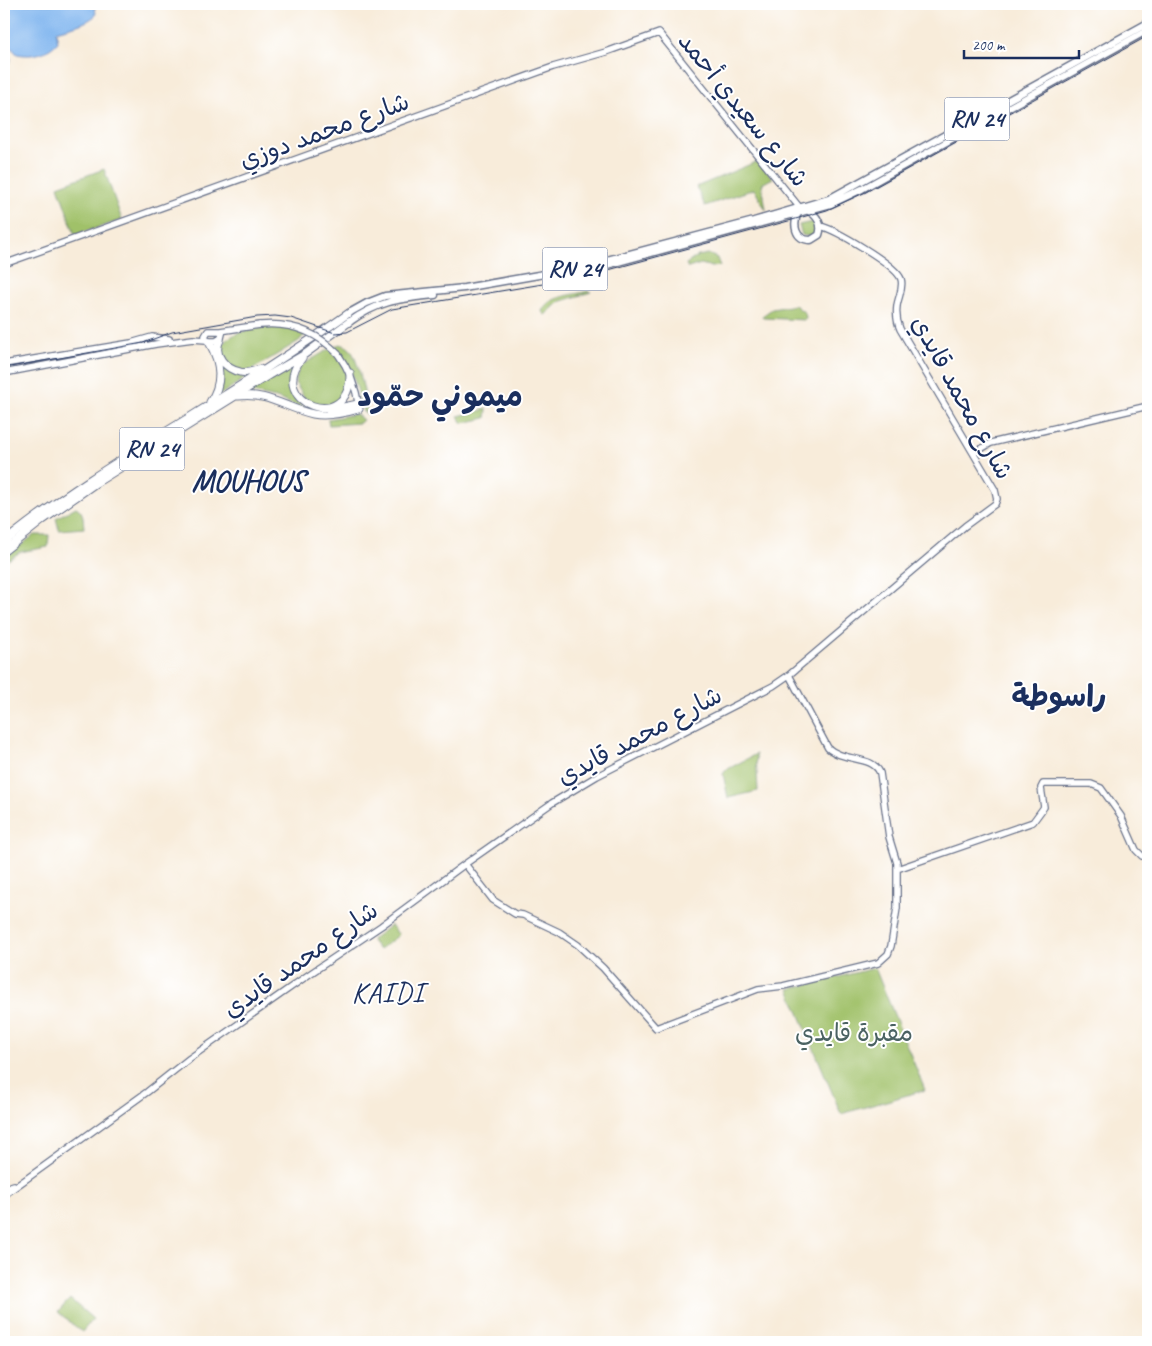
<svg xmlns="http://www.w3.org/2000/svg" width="1152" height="1346" viewBox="0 0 1152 1346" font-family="Caveat,'Playpen Sans Arabic',sans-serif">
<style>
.green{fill:#a0c169;stroke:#5e7864}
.water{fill:#81b6ef;stroke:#4e72a6}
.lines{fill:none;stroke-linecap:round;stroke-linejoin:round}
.secondary-casing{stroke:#687189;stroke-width:8}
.primary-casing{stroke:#687189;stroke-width:9}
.highway-casing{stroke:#687189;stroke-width:9}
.secondary{stroke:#fff;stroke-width:5.5}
.primary{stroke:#fff;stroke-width:6}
.highway{stroke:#fff;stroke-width:7}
.tram{stroke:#1b2f5e;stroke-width:1}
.secondary-bridge-casing{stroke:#687189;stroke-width:8;stroke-linecap:butt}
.secondary-bridge{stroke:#fff;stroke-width:5.5}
.labels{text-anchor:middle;stroke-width:4;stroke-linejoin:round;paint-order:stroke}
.shield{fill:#fff;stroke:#5f6d8e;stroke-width:1}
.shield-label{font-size:24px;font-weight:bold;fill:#1b2f5e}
.street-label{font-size:25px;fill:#1b2f5e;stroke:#fff}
.park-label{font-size:25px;fill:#4a6262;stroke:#fff}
.quarter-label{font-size:28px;letter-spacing:1px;fill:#1b2f5e;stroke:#fff}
.district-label{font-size:30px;font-weight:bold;fill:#1b2f5e;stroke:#fff}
</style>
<rect width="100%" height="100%" fill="#fff"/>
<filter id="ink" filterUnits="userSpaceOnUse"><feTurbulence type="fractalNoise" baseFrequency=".02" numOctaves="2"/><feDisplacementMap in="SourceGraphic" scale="10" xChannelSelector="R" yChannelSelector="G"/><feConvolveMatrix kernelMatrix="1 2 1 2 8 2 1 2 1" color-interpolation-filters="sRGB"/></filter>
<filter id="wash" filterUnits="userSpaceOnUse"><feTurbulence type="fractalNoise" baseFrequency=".0096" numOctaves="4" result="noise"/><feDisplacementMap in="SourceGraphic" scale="20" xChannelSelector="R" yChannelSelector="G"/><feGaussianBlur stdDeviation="1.12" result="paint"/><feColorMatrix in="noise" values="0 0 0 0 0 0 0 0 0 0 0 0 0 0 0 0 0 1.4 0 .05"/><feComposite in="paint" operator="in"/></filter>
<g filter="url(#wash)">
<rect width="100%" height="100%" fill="#f8ecda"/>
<path class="green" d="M758,161L773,178L762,184L766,210L754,189L705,206L696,187Z
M104,169L122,220L75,235L58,186Z
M816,221L818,226L817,232L811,237L802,235L799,225Z
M708,254L717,258L720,266L712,267L701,264L688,268L686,264L698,256Z
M588,291L591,292L559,302L545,315L542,312C546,296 574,295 588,291Z
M795,305L805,313L806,318L805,320L763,318L762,316L772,309Z
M281,326L306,333L299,341L250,371L236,370L223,359L219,349C229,329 260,328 281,326Z
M340,344C344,345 347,346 350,349C358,358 368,403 366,414L363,412C356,383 353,370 335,346Z
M329,349C343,359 352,376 345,392C342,397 334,402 330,406L309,405L295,383L299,367Z
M222,364L233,375L247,377L215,398L220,365Z
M294,364C284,384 294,409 317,412C328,413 341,409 352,408V409L316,413L276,398L248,392Z
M487,409L486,418L463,423L458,416Z
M356,414L363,420L360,423L329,425L328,419Z
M76,507C84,511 83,519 84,528L59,530L56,518Z
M34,535H49L48,547L20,552L8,560L7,556Z
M756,754L758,791L728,798L723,774L726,770Z
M391,925L399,935L379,950L371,940Z
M875,968L925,1090L841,1114L789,989Z
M70,1299L93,1319L82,1332L58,1312Z"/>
<path class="water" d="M4,4H99L95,6L96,15C85,25 69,27 56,31L58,42C47,54 32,57 17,54L10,46H8L6,48L11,60L4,70Z"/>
</g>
<g filter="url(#ink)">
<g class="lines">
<defs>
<path id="secondary" d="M4,264L553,67L606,52L659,33L800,208
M208,331H220L222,334L221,338L216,341H207L205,336Z
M220,331L260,325
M338,354C350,371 356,387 359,407
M4,364L131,343L152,337L169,339
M4,373L156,344L193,339L206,340
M974,453L991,443L1148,406
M465,864L493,900L515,914L523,915L559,932L578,945L603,968L656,1028L758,989L783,986L878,963L888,954L891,946L897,908V863L889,837L880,773C873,755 843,762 828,748L789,675
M897,869L1033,822L1044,807L1041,788L1043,784H1091L1101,788L1121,816L1136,850L1142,856L1148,857
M4,1188L14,1185
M4,1195L147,1092L190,1058L311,973L381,926L465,864L552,803L597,776L773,686L789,675L965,526L995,504L997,499L995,490L900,329C897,322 896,314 897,306C898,297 904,288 901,279C896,265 835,229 820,226"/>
<path id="primary" d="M798,212C793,224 794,240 811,240L819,235C823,224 817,215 807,210
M592,269L831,204L862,189L1148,30
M349,313L367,303L385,296L464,288L573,269L754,221L829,199L1148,23
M349,322C380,300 398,299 435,295"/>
<path id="highway" d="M220,340C212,355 226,369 240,372C247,374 253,371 260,369
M209,342C220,361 224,382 210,402
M302,358C265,403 351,435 350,373
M238,396C268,392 285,408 313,414C327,417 345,413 359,409
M329,410L358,404
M4,542C63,494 128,455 193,415C246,382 298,349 349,313
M4,551L43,520L96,483L269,375L305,354L349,322"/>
</defs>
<use href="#secondary" class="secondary-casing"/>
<use href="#primary" class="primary-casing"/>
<use href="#highway" class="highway-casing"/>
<use href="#secondary" class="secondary"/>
<use href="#primary" class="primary"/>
<use href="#highway" class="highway"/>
<path class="tram" d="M4,368L143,343L172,332L257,317L275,316L291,318L335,333L347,332L392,309L579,278L792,220L827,210L866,192L1148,36"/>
<defs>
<path id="secondary-bridge" d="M260,325C290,322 317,332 338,354"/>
</defs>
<use href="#secondary-bridge" class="secondary-bridge-casing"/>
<use href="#secondary-bridge" class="secondary-bridge"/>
</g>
</g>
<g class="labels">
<g class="shield">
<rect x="944.5" y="97.5" width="65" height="43" rx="4"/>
<rect x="542.5" y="247.5" width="65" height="43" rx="4"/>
<rect x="119.5" y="427.5" width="65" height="43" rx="4"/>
</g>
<g class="shield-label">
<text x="977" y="127">RN 24</text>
<text x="575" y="277">RN 24</text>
<text x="152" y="457">RN 24</text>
</g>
<g class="street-label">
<text transform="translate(744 109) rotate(51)" y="9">شارع سعيدي أحمد</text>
<text transform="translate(324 130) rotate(-20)" y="9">شارع محمد دوزي</text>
<text transform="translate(963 397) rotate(61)" y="9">شارع محمد قايدي</text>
<text transform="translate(639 735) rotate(-28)" y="9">شارع محمد قايدي</text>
<text transform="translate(300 959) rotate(-35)" y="9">شارع محمد قايدي</text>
</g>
<g class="park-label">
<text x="854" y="1041">مقبرة قايدي</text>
</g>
<g class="quarter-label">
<text x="388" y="1002">KAIDI</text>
</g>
<g class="district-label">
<text x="440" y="406">ميموني حمّود</text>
<text x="248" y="491">MOUHOUS</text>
<text x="1059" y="706">راسوطة</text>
</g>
</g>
<rect width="1152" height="1346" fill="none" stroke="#fff" stroke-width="20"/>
<path d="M964 50v8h115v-8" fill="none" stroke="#1b2f5e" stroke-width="2.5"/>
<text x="972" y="50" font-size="15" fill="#1b2f5e" stroke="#ffffff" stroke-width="4" paint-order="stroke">200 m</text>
</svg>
